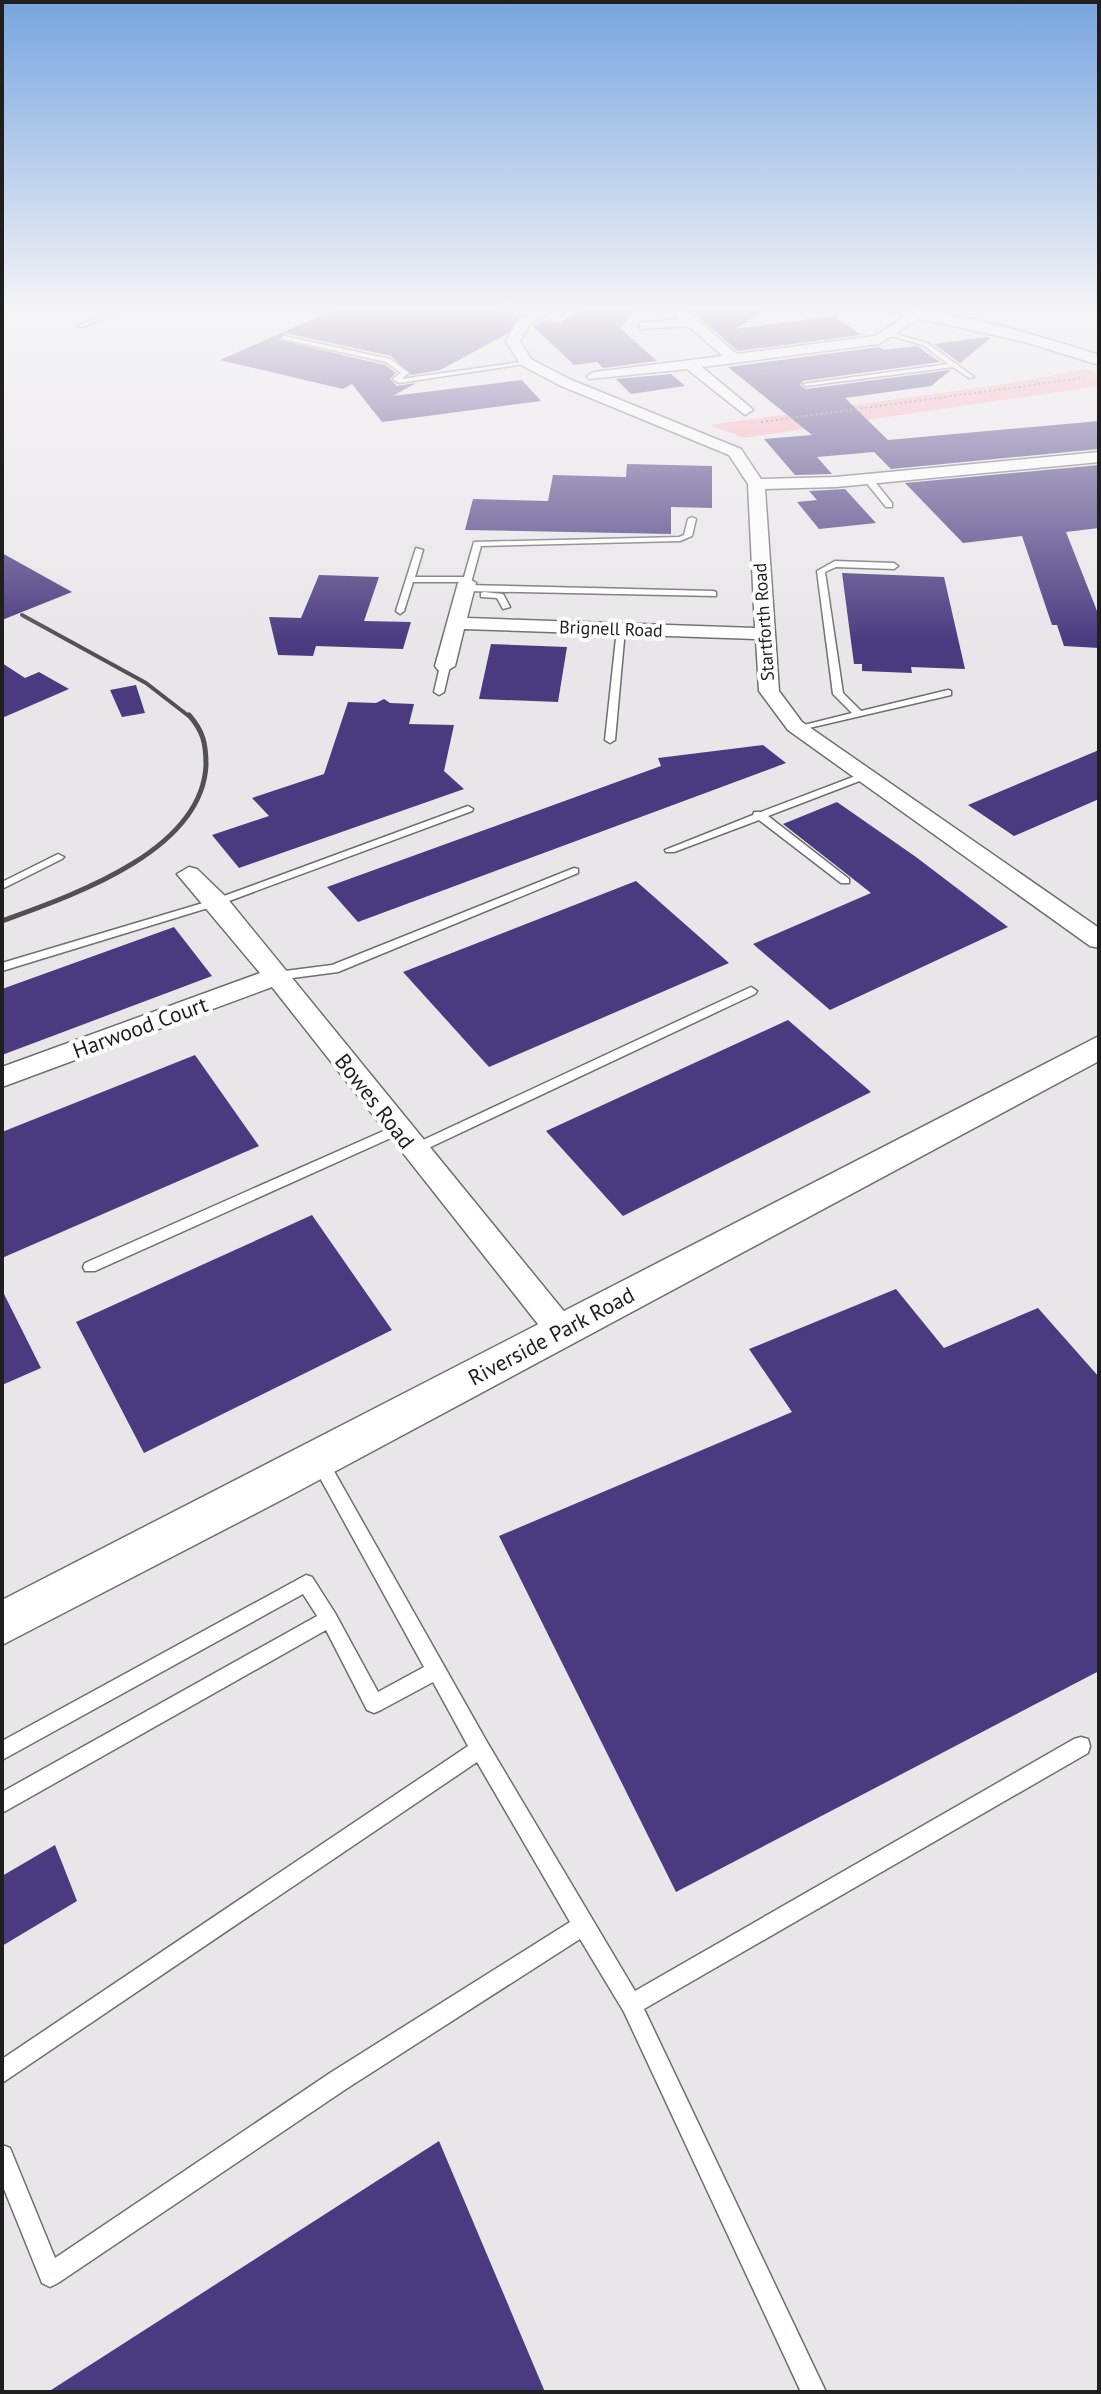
<svg xmlns="http://www.w3.org/2000/svg" width="1101" height="2394" viewBox="0 0 1101 2394" font-family="'PT Sans',sans-serif">
<style>
.green{fill:#fdabba}
.building{fill:#4a3b80}
.lines{fill:none;stroke-linecap:round;stroke-linejoin:round}
.service-casing{stroke:#716e72;stroke-width:3}
.minor-casing{stroke:#716e72;stroke-width:3}
.tertiary-casing{stroke:#716e72;stroke-width:3}
.path{stroke:#7d7b7d;stroke-width:2;stroke-dasharray:2 3;stroke-linecap:butt}
.service{fill:#fff;fill-rule:evenodd}
.minor{fill:#fff;fill-rule:evenodd}
.tertiary{fill:#fff;fill-rule:evenodd}
.rail-far1{stroke:#515052;stroke-width:4}
.rail{stroke:#515052;stroke-width:5}
.labels{text-anchor:middle;stroke-width:8;stroke-linejoin:round;paint-order:stroke}
.far-street-label{font-size:18px;fill:#201f20;stroke:#fff}
.street-label{font-size:22px;fill:#201f20;stroke:#fff}
</style>
<rect width="100%" height="100%" fill="#e9e6ea"/>
<path class="green" d="M1088,369L1099,374V386L744,438L710,425L1006,384Z"/>
<path class="building" d="M343,306H482L521,315L507,334L440,370L411,375L391,356L285,333L279,340L385,365L396,373L390,379L397,386L416,383L393,396L522,380L541,401L382,422L352,384L343,389L220,360Z
M590,306H638L620,328L657,361L603,368L597,362L574,365L533,326L544,320L559,323Z
M686,306H771L736,329L834,316L861,335L738,351Z
M987,337L991,338L960,363L934,344Z
M917,346L940,362L803,381L800,385L806,389L951,370L931,386L845,398L888,440L1099,421V449L891,469L874,452L817,457L832,474L795,475L764,439L812,435L728,367L879,347L884,350Z
M671,374L685,386L631,394L616,379Z
M627,464L712,466V508L671,507V534L465,530L473,499L548,501L553,475L626,477Z
M1099,465V528L1066,532L1099,616V648L1064,646L1057,625H1052L1022,536L963,543L905,483Z
M845,489L876,523L819,529L797,502L817,500L809,491Z
M2,553L72,592L2,620Z
M842,573L944,577L965,669L911,667L912,673L862,671V664H854Z
M319,575L379,577L364,621L411,622L403,649L316,646L313,656L278,655L269,617L301,618Z
M491,644L567,647L558,702L479,699Z
M2,663L25,678L39,672L69,689L2,718Z
M136,685L145,713L122,717L110,690Z
M384,699L390,703L414,704L409,724L454,725L444,771L464,789L239,868L212,835L269,816L252,798L324,774L348,702L376,703Z
M763,745L786,763L358,922L327,887L661,766L658,758Z
M1099,750V799L1014,836L968,805Z
M837,802L916,857L1008,927L830,1010L753,944L871,893L783,824Z
M636,881L729,963L489,1067L403,972Z
M174,927L212,976L2,1055V989Z
M788,1020L871,1092L623,1216L546,1131Z
M195,1055L259,1146L2,1258V1132Z
M312,1215L392,1330L144,1453L76,1322Z
M896,1289L944,1348L1038,1308L1099,1377V1671L676,1892L499,1536L792,1412L749,1349Z
M2,1290L41,1368L2,1385Z
M55,1845L77,1901L2,1946V1876Z
M439,2141L545,2392H48Z"/>
<g class="lines">
<defs>
<path id="service" d="M124,306H134L82,327L77,326Z
M889,332L927,343L974,377L969,378L953,367L806,386L803,384L948,364L923,345L887,335Z
M284,336L390,359L409,373L401,379L528,361L531,363L399,383L393,379L401,373L386,362L282,339Z
M865,477H871L892,503V507H886L865,481Z
M692,517L696,519L692,536L680,541L481,546L471,583L467,585L713,591L716,592V596L465,591L461,588L466,585L463,582H413L404,611L400,614L396,611L416,548L423,550L415,577H464L474,542L679,537L684,535L688,519Z
M835,561L894,563L898,566L894,569L836,567L825,572L843,693L861,711L948,690L951,691V695L796,731V727L852,713L833,694L817,571Z
M484,592L503,594L510,607L503,609L497,598L481,597V593Z
M621,626L625,629L615,740L610,743L605,740L617,629Z
M445,663L450,666L444,692L439,695L434,692L440,666Z
M866,772L870,773V777L768,816L849,879V883H841L759,820L674,852H666L665,850L753,815L754,812H761Z
M468,806L473,809L472,811L221,904L2,971V963L213,900Z
M58,854L64,857L62,859L2,889V882Z
M574,868L578,869V873L338,972L277,980L271,976L277,972L332,965Z
M751,987L757,991L755,994L418,1153L413,1155L406,1150L408,1147Z
M397,1125L404,1130L402,1133L95,1271H85L83,1267L85,1263Z
M320,1455L326,1457L487,1742L635,1991L1074,1739L1081,1737L1088,1739L1090,1746L1088,1753L644,2009L826,2392H801L624,2012L580,1939L346,2089L58,2283L50,2287L42,2283L2,2184V2145L10,2148L55,2258L330,2073L570,1922L477,1762L2,2083V2059L468,1746L433,1682L381,1710L374,1713L367,1710L326,1630L2,1813V1792L317,1616L303,1594L2,1760V1741L306,1575L312,1577L335,1613L378,1692L424,1667L314,1467L312,1462L314,1457Z"/>
<path id="minor" d="M543,306H560L529,325L520,341L531,359L569,379L741,449L761,479L836,477L1099,452V462L836,487L765,489L779,691L802,722L1099,928V948L1090,946L788,730L759,691L756,639L464,629L455,666L445,672L438,670L435,666L458,583L467,577L476,583L467,618L755,628L748,484L729,455L559,385L521,365L506,341L519,319Z
M666,306H681L737,354L875,336L912,312L924,315L879,344L702,367L750,407L753,410L745,415L687,369L589,379L587,376L594,372L723,356L688,326L640,329V323L679,319Z
M189,867L197,869L226,897L571,1320L576,1329L571,1338L560,1342L549,1338L272,987L2,1087V1067L260,973L177,874Z"/>
<path id="tertiary" d="M863,306C942,306 1024,331 1099,355V365L1025,342Z
M1099,1036V1061L293,1494L2,1645V1600Z"/>
</defs>
<use href="#service" class="service-casing"/>
<use href="#minor" class="minor-casing"/>
<use href="#tertiary" class="tertiary-casing"/>
<path class="path" d="M761,422L1084,378"/>
<use href="#service" class="service"/>
<use href="#minor" class="minor"/>
<use href="#tertiary" class="tertiary"/>
<path class="rail-far1" d="M22,615L146,683L190,717"/>
<path class="rail" d="M2,921C71,896 202,852 206,765C206,743 203,731 189,715"/>
</g>
<linearGradient id="sky" x2="0" y2="1"><stop stop-color="#77a5e0"/><stop offset="0.48" stop-color="#f5f4f6"/><stop offset="1" stop-color="#f5f4f6" stop-opacity="0"/></linearGradient>
<rect width="1101" height="642" fill="url(#sky)"/>
<g class="labels">
<g class="far-street-label">
<text transform="translate(764 622) rotate(-94)" y="6">Startforth Road</text>
<text transform="translate(611 629) rotate(2)" y="6">Brignell Road</text>
</g>
<g class="street-label">
<text transform="translate(140 1027) rotate(-20)" y="8">Harwood Court</text>
<text transform="translate(375 1101) rotate(52)" y="8">Bowes Road</text>
<text transform="translate(551 1336) rotate(-28)" y="8">Riverside Park Road</text>
</g>
</g>
<rect width="1101" height="2394" fill="none" stroke="#201f20" stroke-width="8"/>
</svg>
